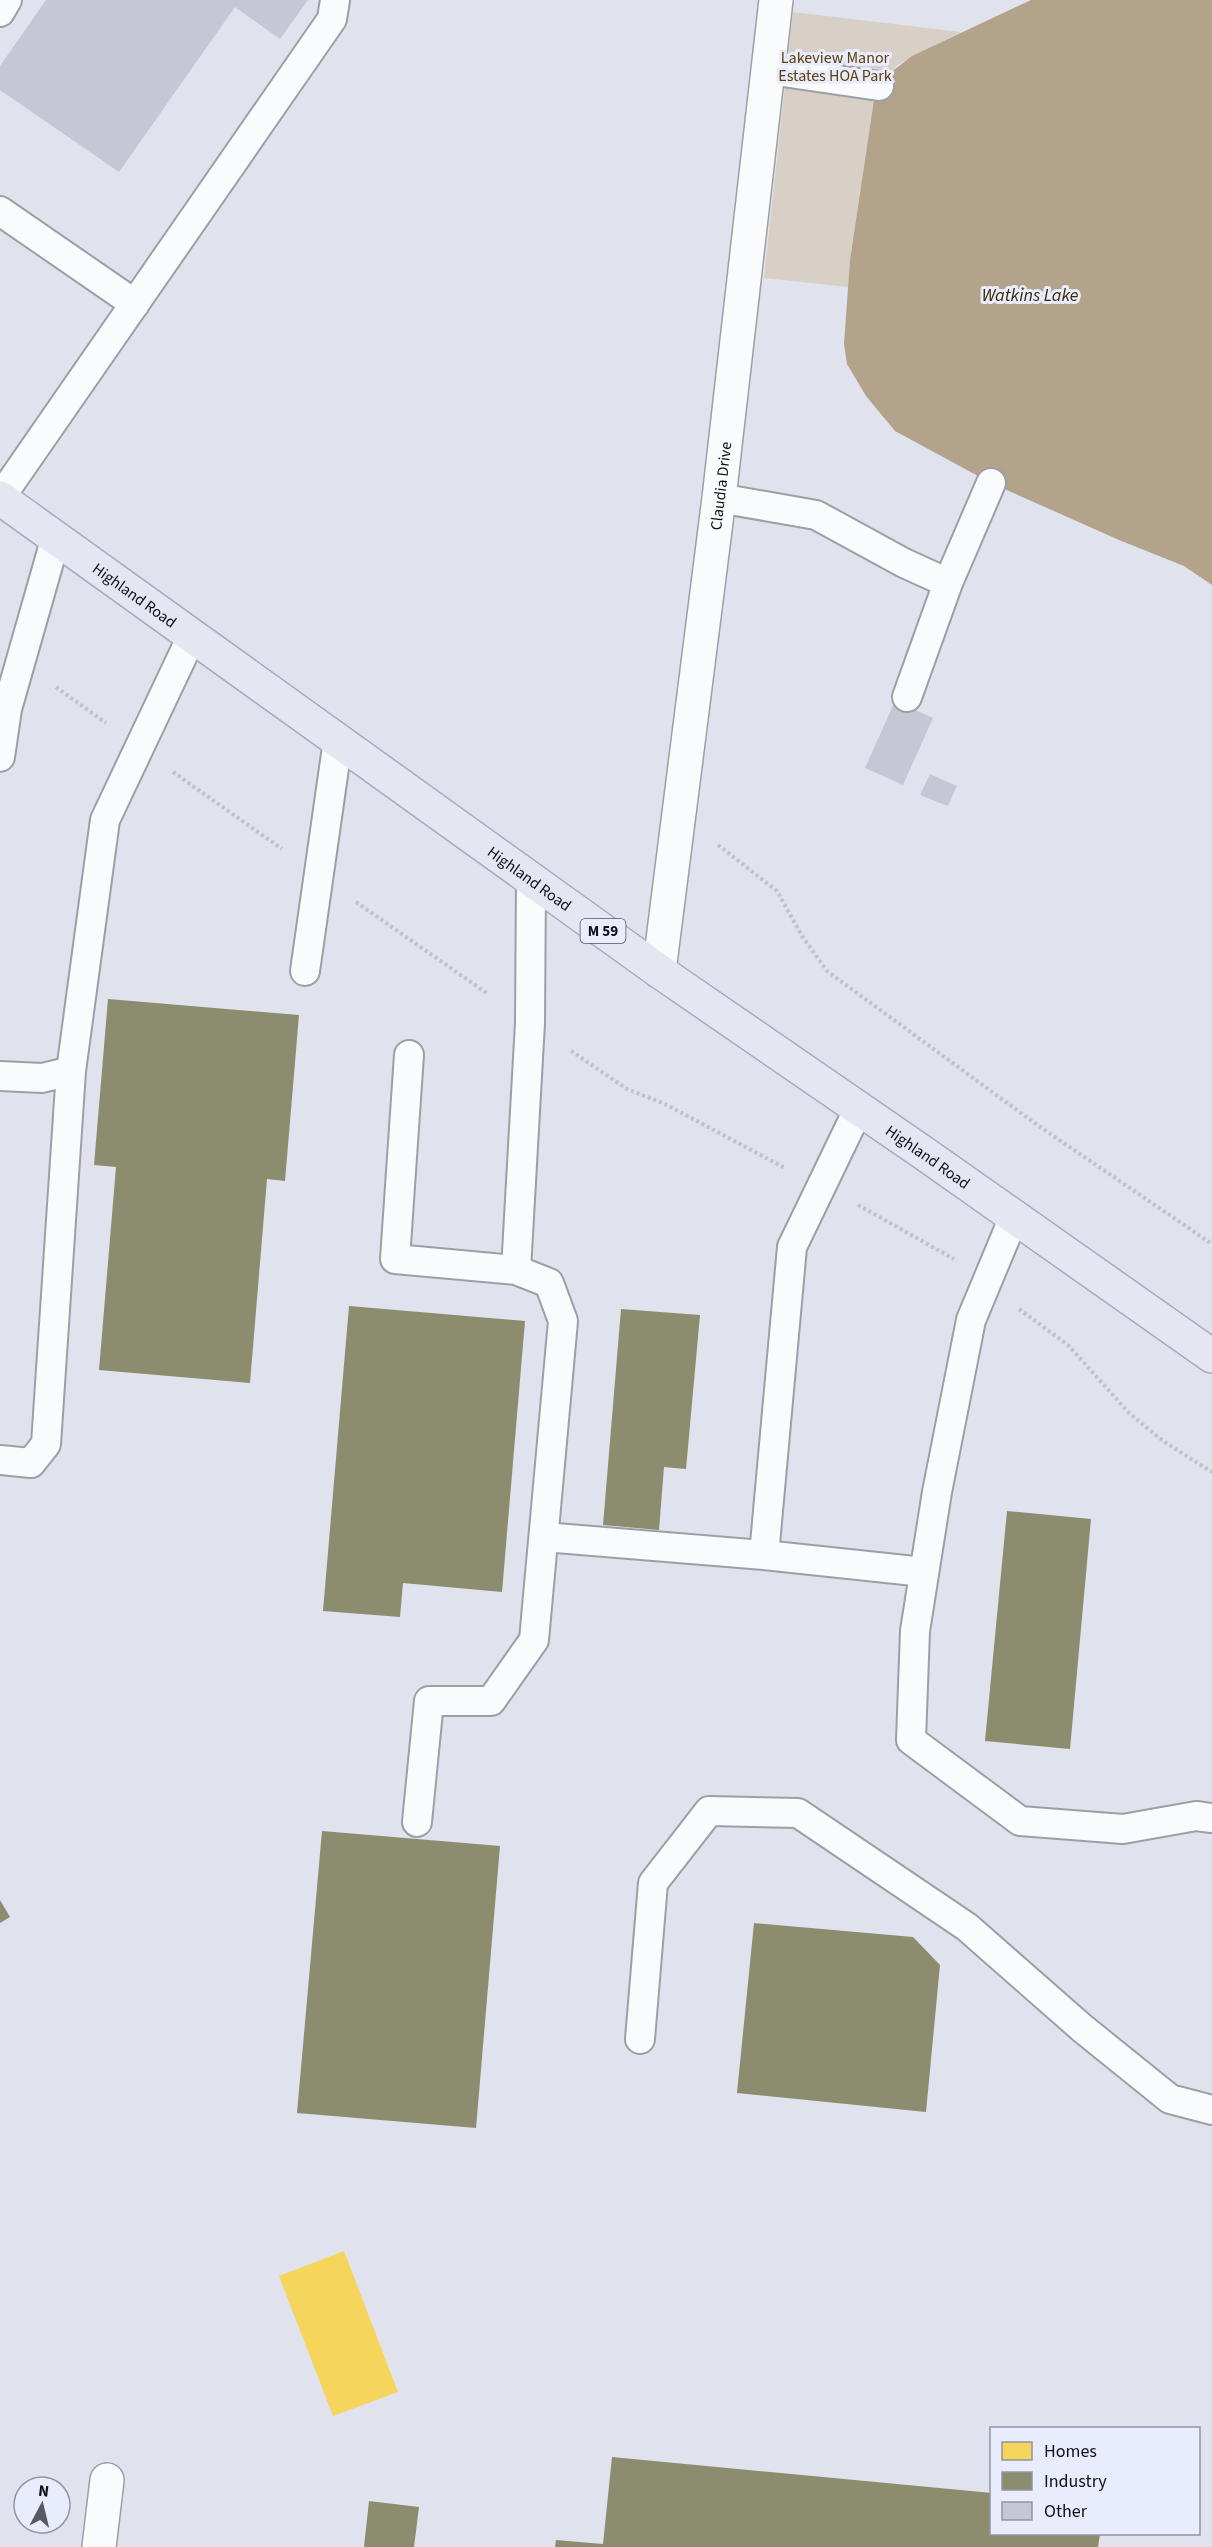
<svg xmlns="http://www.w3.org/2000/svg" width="1212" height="2547" viewBox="0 0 1212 2547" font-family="'Source Sans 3',sans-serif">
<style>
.green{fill:#d8d0c7}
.water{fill:#b3a38a}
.homes{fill:#f6d55c}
.industry{fill:#8c8c6e}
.building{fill:#c5c8d4}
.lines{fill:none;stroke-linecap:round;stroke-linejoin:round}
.service-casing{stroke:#9d9fa7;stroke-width:32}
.minor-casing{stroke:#9d9fa7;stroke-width:36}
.trunk-casing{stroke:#a7aabc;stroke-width:36}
.path{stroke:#c0c2c6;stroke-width:4;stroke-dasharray:3 3;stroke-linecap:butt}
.service{stroke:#fafbfc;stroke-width:28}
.minor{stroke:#fafbfc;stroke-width:33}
.trunk{stroke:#e6e6f2;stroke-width:33}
.labels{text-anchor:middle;stroke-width:6;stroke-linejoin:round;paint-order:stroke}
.shield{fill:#e9ecfc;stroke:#50525b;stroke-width:1.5}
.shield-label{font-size:15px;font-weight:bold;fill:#0e1016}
.park-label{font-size:16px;fill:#5b400b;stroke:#e9ecfc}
.street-label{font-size:16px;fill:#0e1016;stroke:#e9ecfc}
.water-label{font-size:18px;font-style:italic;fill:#3a2804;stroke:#e9ecfc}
</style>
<rect width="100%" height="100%" fill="#e0e2ed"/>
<path class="green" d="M793,12L961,32L897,65L875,93L850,260L848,287L764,278Z"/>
<path class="water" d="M1031,0H1212V585L1184,566L1119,540L991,483L895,431L866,396L847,364L844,344L850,260L875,93L885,77L912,56Z"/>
<path class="homes" d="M344,2251L398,2392L333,2416L279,2276Z"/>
<path class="industry" d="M108,999L299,1015L285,1181L267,1179L250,1383L99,1370L116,1167L94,1165Z
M349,1306L525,1321L502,1592L403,1583L400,1617L323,1611Z
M621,1309L700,1315L686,1469L664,1467L659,1530L603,1525Z
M1007,1511L1091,1519L1070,1749L985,1741Z
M322,1831L500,1846L476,2128L297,2113Z
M0,1900L10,1917L0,1923Z
M754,1923L913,1937L940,1965L926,2112L737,2093Z
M612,2457L992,2493V2534H1100L1098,2547H555L556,2540L603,2544Z
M369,2501L419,2507L414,2547H364Z"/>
<path class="building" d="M46,0H308L280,39L235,7L119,172L0,90V66Z
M895,701L933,718L903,785L865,768Z
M930,774L957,786L948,806L920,795Z"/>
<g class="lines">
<defs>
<path id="service" d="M0,12L7,0
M769,70L879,86
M0,211L135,304
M0,498L332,19L335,0
M719,498L816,515L904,563L948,583L907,697
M948,583L991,483
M0,757L7,709L56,537
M305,971L338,740
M409,1055L395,1259L516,1270
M0,1076L42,1078L71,1071
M859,1108L792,1247L764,1555L924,1572
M1014,1217L971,1320L937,1492L915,1631L911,1740L1020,1821L1123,1829L1196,1816L1212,1818
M0,1460L31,1463L46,1444L71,1071L105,820L192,636
M544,1537L764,1555
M417,1822L429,1701H491L534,1640L563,1321L549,1283L516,1270L530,1023L531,880
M640,2039L653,1883L709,1811L798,1813L967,1927L1082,2028L1170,2099L1212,2110"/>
<g id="minor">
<path id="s1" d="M659,971L719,498L776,0"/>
<path d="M99,2547L107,2480"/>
</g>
<g id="trunk">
<path id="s2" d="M0,498L659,971L925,1154L1212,1356"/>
</g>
</defs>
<use href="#service" class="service-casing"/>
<use href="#minor" class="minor-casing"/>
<use href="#trunk" class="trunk-casing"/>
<path class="path" d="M56,687L106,723
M173,772L282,849
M718,845L777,891L802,936L827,971L1036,1124L1212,1244
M356,902L488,994
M571,1051L627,1089L665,1104L785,1168
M858,1205L954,1259
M1019,1309L1068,1345L1129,1413L1163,1441L1212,1472"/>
<use href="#service" class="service"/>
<use href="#minor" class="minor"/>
<use href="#trunk" class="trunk"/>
</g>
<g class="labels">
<rect class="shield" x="580.5" y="919" width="45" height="24" rx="4.5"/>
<g class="shield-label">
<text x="603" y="936">M 59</text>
</g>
<g class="park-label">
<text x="835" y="63">Lakeview Manor<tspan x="835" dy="18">Estates HOA Park</tspan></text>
</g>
<g class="street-label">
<text dy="6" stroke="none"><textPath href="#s1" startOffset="489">Claudia Drive</textPath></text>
<text dy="6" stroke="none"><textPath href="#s2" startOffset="166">Highland Road</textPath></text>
<text dy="6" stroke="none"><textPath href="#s2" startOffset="652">Highland Road</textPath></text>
<text dy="6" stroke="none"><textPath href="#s2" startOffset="1138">Highland Road</textPath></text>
</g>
<g class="water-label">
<text x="1030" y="301">Watkins Lake</text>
</g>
</g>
<rect x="990" y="2427" width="210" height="108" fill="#e9ecfc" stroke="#9194a0" stroke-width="1.5"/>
<rect x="1002" y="2442" width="30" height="18" fill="#f6d55c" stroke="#9194a0" stroke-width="1.5"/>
<text x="1044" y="2457" font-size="18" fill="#0e1016">Homes</text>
<rect x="1002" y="2472" width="30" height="18" fill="#8c8c6e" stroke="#9194a0" stroke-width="1.5"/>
<text x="1044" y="2487" font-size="18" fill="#0e1016">Industry</text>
<rect x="1002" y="2502" width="30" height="18" fill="#c5c8d4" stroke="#9194a0" stroke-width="1.5"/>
<text x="1044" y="2517" font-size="18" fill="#0e1016">Other</text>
<g transform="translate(42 2505) rotate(7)"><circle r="28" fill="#e9ecfc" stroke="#9194a0" stroke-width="1.5"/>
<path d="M0-4.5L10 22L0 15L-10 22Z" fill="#585a61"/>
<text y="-9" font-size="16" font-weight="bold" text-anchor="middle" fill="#0e1016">N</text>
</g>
</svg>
